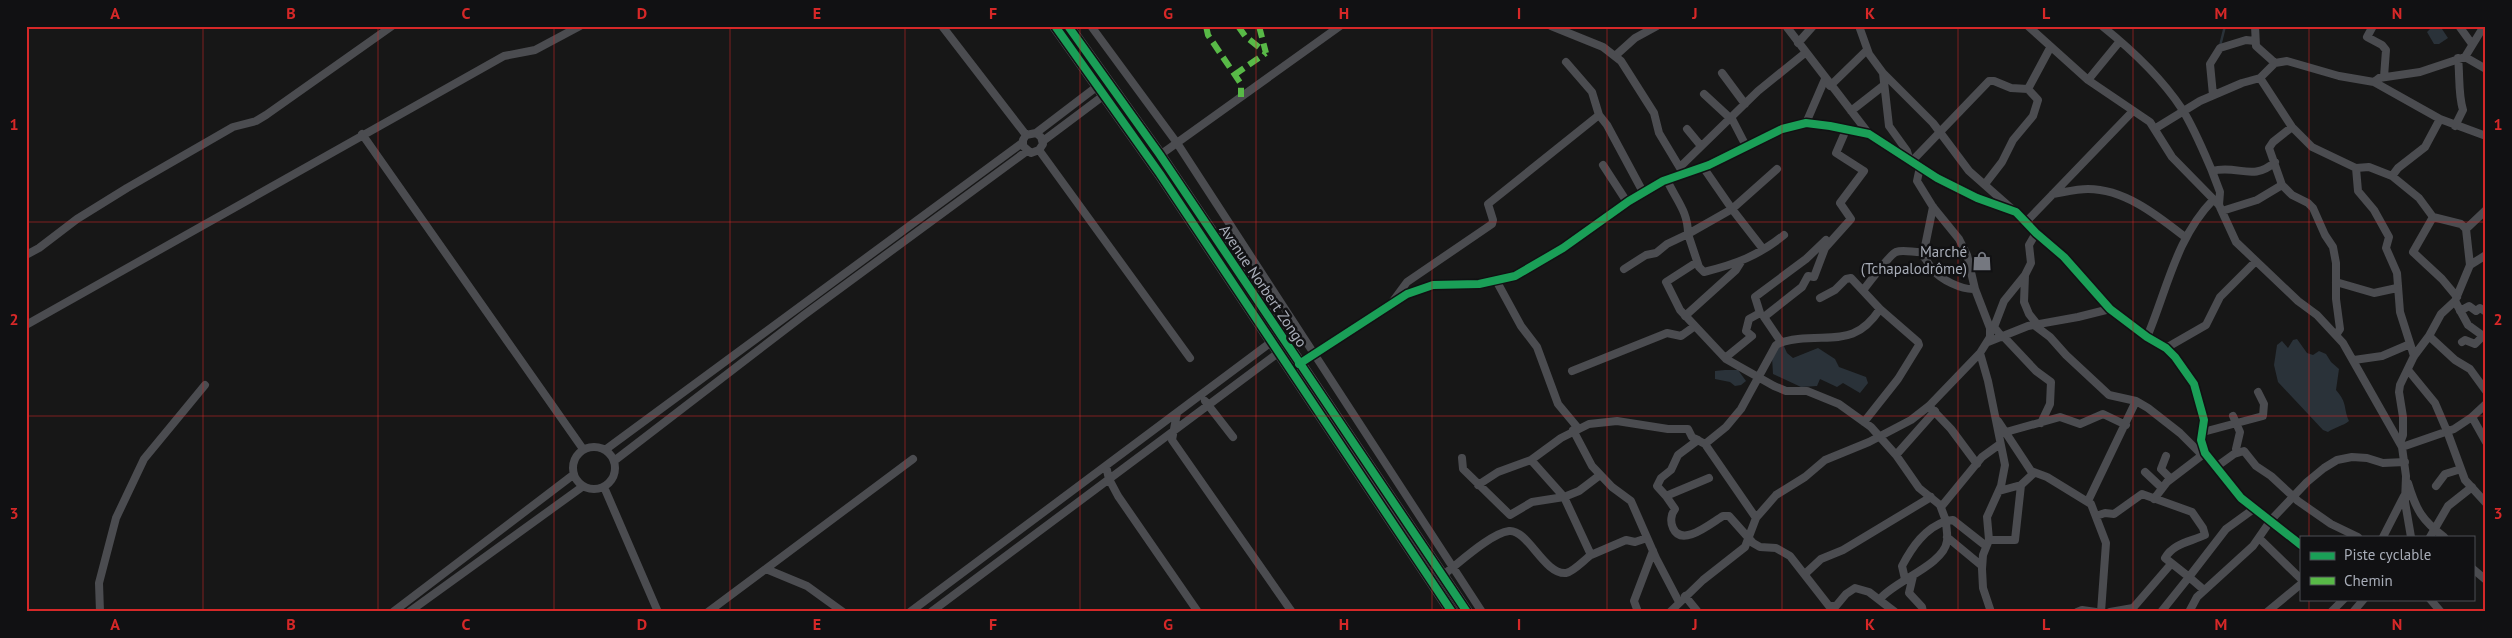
<svg xmlns="http://www.w3.org/2000/svg" width="2512" height="638" viewBox="0 0 2512 638" font-family="'PT Sans',sans-serif">
<style>
.water{fill:#2a3239}
.lines{fill:none;stroke-linecap:round;stroke-linejoin:round}
.stream{stroke:#2a3239;stroke-width:2.5}
.minor{stroke:#4b4c50;stroke-width:8}
.primary{stroke:#4d4f52;stroke-width:12}
.quiet{stroke:#58b947;stroke-width:6;stroke-dasharray:12 6;stroke-linecap:butt}
.cycleway-casing{stroke:#111113;stroke-width:11}
.cycleway{stroke:#1a9f57;stroke-width:8}
.grid{fill:none;stroke:#d62828;stroke-width:1;stroke-opacity:0.55}
.labels{text-anchor:middle;stroke-width:5;stroke-linejoin:round;paint-order:stroke}
.poi-label{font-size:15px;fill:#a8adb8;stroke:#111113;text-anchor:end}
.street-label{font-size:15px;fill:#a8adb8;stroke:#111113}
.neatline{fill:none;stroke:#d62828;stroke-width:2}
.grid-label{font-size:16px;text-anchor:middle;font-weight:bold;fill:#d62828}
</style>
<rect width="100%" height="100%" fill="#171717"/>
<path class="water" d="M2440,26L2448,38L2439,44H2434L2427,32L2432,27Z
M2297,339L2307,353L2313,355L2319,351L2326,354L2331,362L2339,369L2336,390C2348,404 2343,407 2349,421C2343,426 2335,427 2328,432L2323,430L2278,382L2274,365L2277,345L2282,341L2288,348L2293,340Z
M1783,344L1787,353L1793,358L1818,348L1835,359L1839,367L1866,377L1868,383L1860,393L1843,383L1837,387L1820,379L1817,386L1801,387L1773,374L1772,357L1779,345Z
M1725,370H1738L1746,381L1741,385L1735,386L1730,382L1715,379V371Z"/>
<g class="lines">
<path class="stream" d="M2220,46L2225,26"/>
<path class="minor" d="M942,26L1026,135
M1091,26L1177,143L1482,612
M1551,26L1603,47L1621,61L1654,113L1659,133L1683,173
M1786,26L1869,134
M1859,26L1869,54L1883,73L1889,126L1907,151L1909,158
M2028,26L2088,80L2150,122L2172,157L2219,205L2236,242L2298,301L2317,315L2343,343L2402,447L2406,476L2405,502L2411,537
M2102,26C2132,50 2161,77 2182,109C2194,128 2203,150 2212,171
M2255,26L2256,46L2275,63
M2373,26L2367,37L2382,45L2386,50L2384,77
M2459,26L2472,44
M1798,43L1813,26
M1615,56L1635,38L1657,26
M2465,57L2486,69
M1566,62L1592,92L1599,115L1607,125L1643,192
M1722,73L1745,104
M1883,73L1933,123L1969,171L2012,209
M2260,78L2292,127L2312,147L2356,168L2369,167L2392,176L2419,198L2433,217L2461,224L2466,229L2470,265
M2088,80L2120,41
M2374,82L2379,78L2420,72L2465,57L2484,26
M1830,86L1867,50
M1704,94L1730,118
M2213,95L2210,64L2220,48L2246,40L2255,41
M1851,111L1883,86
M1731,117L1746,146
M1806,123L1825,79
M2455,126L2463,110C2458,94 2460,75 2458,58
M2292,127L2273,142L2269,148L2282,185L2292,195L2308,203L2313,208L2325,235L2333,247L2336,263V299L2340,329L2336,335
M2156,128L2200,101L2242,83L2260,78L2275,63L2287,61L2339,76L2374,82L2440,119L2486,136
M1687,129L1701,146
M1036,133L1041,137L1043,144L1039,150L1031,153L1023,146V140L1026,135L1036,133L1099,85
M362,134L583,449
M1043,141L1107,93
M1039,150L1190,358
M1160,155L1340,26
M1912,161L1989,81H1994L2011,88L2028,89
M1603,165L1627,202
M1680,167L1758,91L1805,53
M1703,167L1732,209L1777,169
M1920,167L1917,181L1933,207L1959,239L1967,255L1975,289L1990,328V337L1980,353L1988,381L2005,465L2001,486L1987,517L1989,540L1983,555L1982,569L1983,588L1991,612
M2356,168L2358,191L2374,210L2389,237L2386,248L2397,273L2400,312L2414,356
M2392,176L2398,168L2425,147L2440,119
M1985,184L2002,162L2013,140L2033,116L2038,100L2028,89L2050,48
M2053,194C2065,192 2077,189 2088,189C2125,189 2158,216 2185,237
M2219,205L2220,192L2212,171C2237,164 2253,182 2275,162
M1933,207L1923,256C1927,260 1929,265 1932,269C1941,280 1962,290 1975,289
M2222,211L2257,200L2282,185
M2433,217L2413,252L2442,279L2457,297
M2025,223L2132,112
M2466,229L2486,210
M2036,233L2029,245L2031,263L2025,275L2024,302L2029,314L2037,324
M1763,249L1732,209L1688,234L1699,267L1704,272C1736,264 1758,256 1784,235
M26,255L39,248L77,219L127,188L233,127L256,121L266,115L392,26
M1697,262L1666,282L1680,310L1726,359L1774,386L1786,391H1807L1839,404L1871,427L1896,455L1919,488L1940,505L1946,521L1953,520L1986,546
M1624,269L1646,255L1656,253L1667,244L1688,234C1688,211 1676,200 1667,180
M1497,282L1521,326L1537,347L1558,404L1578,428
M2336,282L2374,293L2397,288
M1864,289C1870,282 1889,255 1896,252C1903,249 1915,253 1924,252
M1820,298L1835,290L1846,279L1851,278L1880,309
M1393,301L1407,282L1492,224L1493,220L1488,204L1599,115
M2455,301L2468,325L2486,338
M2460,311L2469,306L2476,311L2480,308L2486,312
M1685,316L1736,270L1741,262
M26,325L504,56L535,50L580,26
M2034,325L2050,337L2066,355L2109,395L2136,401L2148,408L2180,433L2202,455
M2429,336L2455,360L2470,369L2486,391
M2002,337L1994,327L2004,301L2025,275
M2004,337L2036,371L2051,382L2050,404L2041,423
M2147,337C2167,290 2176,238 2213,200
M1781,342L1764,317L1802,287L1808,276L1814,277L1825,248L1851,219L1840,203L1864,171L1836,153L1846,130
M1988,342L2028,326L2078,317L2110,309
M2462,342L2465,340L2475,344L2483,336
M2166,348L2206,325L2220,297L2255,262
M1725,358L1752,336L1746,331L1749,319L1760,313L1755,297L1806,259L1826,240
M2354,360L2382,356L2410,344
M1299,364L1407,294L1433,285L1479,284L1515,276L1563,248L1629,201L1663,181L1709,165L1782,129L1806,123L1830,126L1869,134L1937,178L1977,198L2016,212L2036,233L2064,257L2110,309L2147,337L2166,348L2175,357L2194,384L2204,420L2201,440L2205,453L2241,498L2301,545
M2408,370L2435,403L2447,431L2465,480L2486,503
M1572,371L1667,333L1681,336L1695,326
M1205,401L1233,437
M1929,406L1951,429L1977,464
M1177,413L1172,440L1292,612
M2233,416L2240,432L2236,449L2238,452
M2472,417L2486,404
M1998,421L2031,471L2047,477L2091,504L2106,543L2101,612
M1573,430L1592,466L1612,487L1631,501L1656,558L1679,602
M2006,432L2060,417L2080,424L2103,414L2126,425
M2203,432L2263,416L2264,404L2258,392
M1698,440L1678,455L1671,470L1661,478L1657,486L1666,496L1709,478
M2400,443L2403,435V417L2399,392L2400,385L2414,356L2429,336L2441,314L2455,301L2470,265L2486,255
M1705,444L1726,427L1741,409L1776,345C1782,341 1790,340 1798,339C1836,335 1856,345 1880,309L1918,342L1919,345L1898,379L1864,422
M573 468a21 21 0 1 1 42 0a21 21 0 1 1-42 0Z
M2402,447L2454,429L2472,417L2486,442
M605,450L1022,143
M1896,455L1935,411
M2166,456L2161,469L2171,479
M1462,458L1463,469L1510,515L1532,502L1564,497L1579,491L1600,475
M1531,460L1564,497L1591,555L1626,540L1635,542L1647,538
M614,461L804,315L1027,151
M1106,466L1109,479L1118,496L1198,612
M2216,467L2234,454L2244,451L2256,466L2271,476L2298,501L2331,524L2358,537
M2145,472L2162,488
M2408,483C2416,510 2422,520 2444,537
M1478,485L1498,472L1531,460L1561,438L1589,424L1617,421L1668,429H1688L1692,437L1705,444L1756,518
M2436,486L2445,474L2461,469
M604,487L658,612
M1999,491L2021,485L2034,473
M1666,496L1675,509C1671,514 1670,522 1673,528C1682,548 1711,523 1723,516H1729L1753,543L1760,547L1776,548L1790,556L1829,606H1836L1846,594L1855,588L1869,592L1895,612
M2154,499L2167,482L2205,453
M2088,501L2136,401
M1941,507L1982,457L2000,444
M2096,516L2105,513L2114,514L2142,494L2192,512L2203,528L2205,535C2190,542 2174,543 2165,558L2189,577L2226,529L2255,508
M1947,537L1982,566
M2383,537L2404,496
M2430,537L2448,506L2472,487
M2260,539L2301,579
M1989,540H2015L2021,485
M766,569L807,586L843,612
M2473,569L2486,580
M1806,573L1821,559L1843,550L1931,497
M1443,575C1458,564 1491,533 1509,531C1528,529 1544,575 1566,573C1573,572 1585,559 1591,555
M1913,576L1909,593L1922,607L1923,612
M1685,596L1698,612
M1880,599C1894,581 1944,565 1947,541C1948,535 1946,527 1946,521C1925,528 1912,547 1902,566L1905,579
M2430,599L2441,612
M100,612L99,583L116,518L144,459L205,385
M393,612L573,475
M409,612L582,487
M708,612L913,459
M910,612L1274,340
M931,612L1282,350
M1638,612L1634,601L1653,551
M1670,612L1703,580L1745,547L1756,518L1776,495L1805,477L1825,460L1869,442L1911,420L1929,406L1980,353
M2077,612L2082,610L2096,612
M2110,612L2133,608L2171,564
M2161,612L2189,577L2204,590
M2189,612L2197,597L2253,546L2271,520L2307,482L2324,468L2337,460L2352,457L2367,458L2383,463L2405,462
M2267,612L2301,584
M2331,612L2344,599
M2353,612L2364,599"/>
<path class="primary" d="M1055,26L1160,174L1452,612
M1068,26L1160,155L1467,612"/>
<path class="quiet" d="M1206,26L1208,35L1241,84V97
M1238,26L1245,36L1266,53
M1259,26L1266,53
M1234,75L1266,53"/>
<defs>
<path id="cycleway" d="M1055,26L1160,174L1452,612
M1068,26L1160,155L1467,612
M1299,364L1407,294L1433,285L1479,284L1515,276L1563,248L1629,201L1663,181L1709,165L1782,129L1806,123L1830,126L1869,134L1937,178L1977,198L2016,212L2036,233L2064,257L2110,309L2147,337L2166,348L2175,357L2194,384L2204,420L2201,440L2205,453L2241,498L2301,545"/>
</defs>
<use href="#cycleway" class="cycleway-casing"/>
<use href="#cycleway" class="cycleway"/>
</g>
<path class="grid" d="M203,26V612M378,26V612M554,26V612M730,26V612M905,26V612M1080,26V612M1256,26V612M1432,26V612M1607,26V612M1782,26V612M1958,26V612M2133,26V612M2309,26V537M26,222H2486M26,416H2486M2309,599V612"/>
<defs>
<symbol id="shop-bare" viewBox="-9 -9 18 18"><path d="M-5-2.5h2.3a2.7 3.5 0 0 1 5.4 0H5L5.5 6h-11ZM-1.5-2.5h3a1.5 2.3 0 0 0-3 0Z" fill="#757880" stroke="#111113" stroke-width="2.5" paint-order="stroke"/></symbol>
</defs>
<g fill-rule="evenodd">
<use href="#shop-bare" x="1968" y="247" width="28" height="28"/>
</g>
<g class="labels">
<g class="poi-label">
<text x="1967" y="257">Marché<tspan x="1967" dy="17">(Tchapalodrôme)</tspan></text>
</g>
<g class="street-label">
<text transform="translate(1263 286) rotate(56)" y="5">Avenue Norbert Zongo</text>
</g>
</g>
<rect width="2512" height="638" fill="none" stroke="#111113" stroke-width="55"/>
<rect x="2300" y="536" width="175" height="65" fill="#111113" stroke="#4d4f55"/>
<rect x="2310" y="552" width="25" height="8" fill="#1a9f57" stroke="#4d4f55"/>
<text x="2344" y="560" font-size="15" fill="#a8adb8">Piste cyclable</text>
<rect x="2310" y="577" width="25" height="8" fill="#58b947" stroke="#4d4f55"/>
<text x="2344" y="586" font-size="15" fill="#a8adb8">Chemin</text>
<rect x="28" y="28" width="2456" height="582" class="neatline"/>
<g class="grid-label">
<text x="115" y="19">A</text>
<text x="291" y="19">B</text>
<text x="466" y="19">C</text>
<text x="642" y="19">D</text>
<text x="817" y="19">E</text>
<text x="993" y="19">F</text>
<text x="1168" y="19">G</text>
<text x="1344" y="19">H</text>
<text x="1519" y="19">I</text>
<text x="1695" y="19">J</text>
<text x="1870" y="19">K</text>
<text x="2046" y="19">L</text>
<text x="2221" y="19">M</text>
<text x="2397" y="19">N</text>
<text x="14" y="130">1</text>
<text x="2498" y="130">1</text>
<text x="14" y="325">2</text>
<text x="2498" y="325">2</text>
<text x="14" y="519">3</text>
<text x="2498" y="519">3</text>
<text x="115" y="630">A</text>
<text x="291" y="630">B</text>
<text x="466" y="630">C</text>
<text x="642" y="630">D</text>
<text x="817" y="630">E</text>
<text x="993" y="630">F</text>
<text x="1168" y="630">G</text>
<text x="1344" y="630">H</text>
<text x="1519" y="630">I</text>
<text x="1695" y="630">J</text>
<text x="1870" y="630">K</text>
<text x="2046" y="630">L</text>
<text x="2221" y="630">M</text>
<text x="2397" y="630">N</text>
</g>
</svg>
